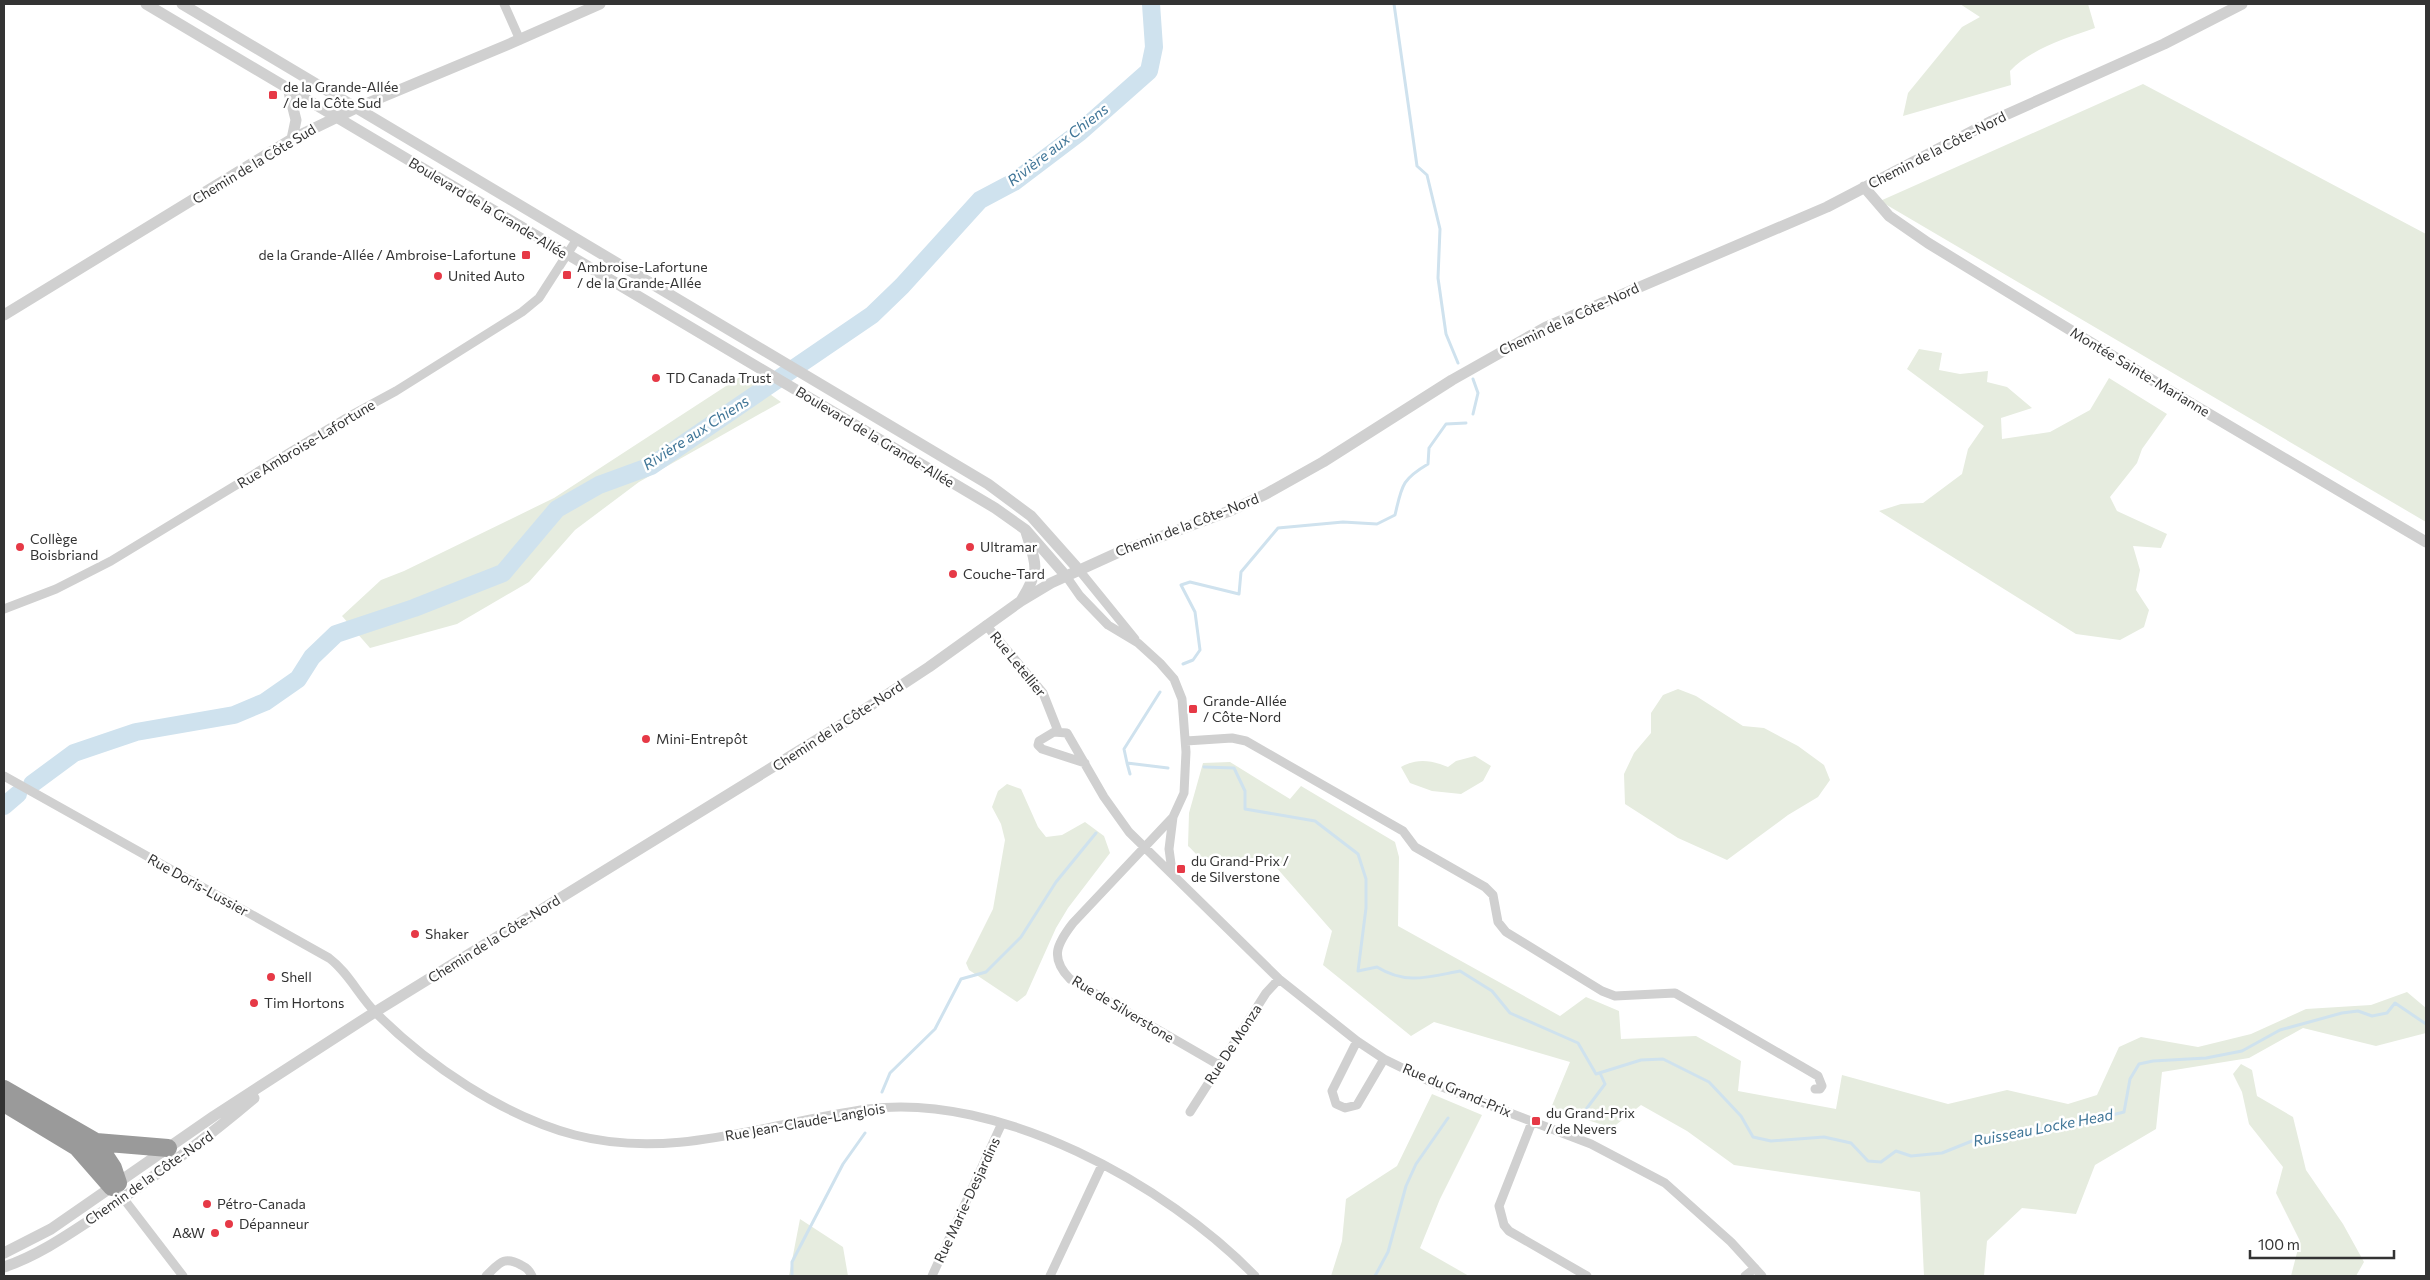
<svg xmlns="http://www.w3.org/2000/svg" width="2430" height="1280" viewBox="0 0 2430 1280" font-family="Commissioner,sans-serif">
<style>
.green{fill:#e6ecdf}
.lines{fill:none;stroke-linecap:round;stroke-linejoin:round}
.stream{stroke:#cfe2ee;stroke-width:3}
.river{stroke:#cfe2ee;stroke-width:18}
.minor{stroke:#d0d0d0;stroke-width:9}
.tertiary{stroke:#d0d0d0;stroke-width:11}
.motorway{stroke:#9a9a9a;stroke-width:18}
.poi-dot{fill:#e63946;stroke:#fff;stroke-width:2}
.labels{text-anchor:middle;stroke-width:5;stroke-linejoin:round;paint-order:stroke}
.poi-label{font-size:14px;fill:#333;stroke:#fff;text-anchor:start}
.street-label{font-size:14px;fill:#333;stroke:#fff}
.water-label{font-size:15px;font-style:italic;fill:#3f7597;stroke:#fff}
</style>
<rect width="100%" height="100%" fill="#fff"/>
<path class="green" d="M1960,4H2088L2095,28C2066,38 2031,49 2010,71L2011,85L1903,116L1908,93L1962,27L1980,17Z
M2143,84L2426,234V522L1880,201Z
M1919,349L1942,353L1939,370L1960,374L1988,371L1987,382L2007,387L2032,408L2001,418L2002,439L2050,432L2090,410L2109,378L2167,414L2142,449L2137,463L2110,497L2117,511L2167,534L2161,548L2133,546L2140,570L2136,590L2149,610L2144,627L2120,640L2076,634L1879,511L1901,504L1923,503L1962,474L1968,449L1984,426L1907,369Z
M743,375L781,402L639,482L575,530L529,582L457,624L370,648L342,616L381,580L404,571L554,498Z
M1678,689L1696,696L1743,726L1764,728L1798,746L1824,765L1830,780L1818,797L1788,815L1727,860L1678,838L1625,804L1624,774L1634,753L1651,733V713L1663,695Z
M1475,756L1491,766L1483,781L1461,794L1432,791L1410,783L1401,767C1417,758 1431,760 1448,767L1456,761Z
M1230,762L1290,799L1301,786L1395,842L1399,857L1398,926L1560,1016L1586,997L1619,1011L1621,1039L1696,1036L1741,1061L1738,1091L1836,1109L1842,1075L1948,1104L2007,1090L2068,1104L2097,1095L2119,1047L2141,1037L2198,1047L2251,1034L2306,1009L2371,1005L2407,992L2426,1008V1033L2376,1046L2303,1028L2249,1058L2162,1072L2156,1129L2095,1165L2076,1214L2022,1208L1987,1241L1984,1276H1924L1920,1192L1734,1165L1687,1131L1641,1105L1612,1128L1551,1108L1570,1062L1434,1022L1411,1036L1323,965L1332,931L1268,858C1248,852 1230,874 1208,864C1201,861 1194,851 1188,846L1189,813L1203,763Z
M1007,784L1021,789L1038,827L1046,837L1062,835L1085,822L1104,836L1110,853L1068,908L1056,928L1026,995L1017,1002L969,970L966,963L993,909L1005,840L1001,824L992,807L998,791Z
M2241,1064L2252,1070L2257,1096L2293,1117L2306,1170L2343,1224L2364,1262L2356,1276H2291L2300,1241L2276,1193L2283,1167L2249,1124L2242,1092L2233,1074Z
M1432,1094L1482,1115L1440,1199L1420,1248L1469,1276H1331L1342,1241L1346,1199L1397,1166Z
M800,1219L843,1247L848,1276H789Z"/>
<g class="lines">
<path class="stream" d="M1394,4L1417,166L1427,175L1440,229L1438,278L1446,334L1458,363
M1473,379L1478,393L1473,414
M1183,664L1193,660L1200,650L1195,612L1181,585L1190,582L1239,594L1241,572L1278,528L1343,522L1377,524L1395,515C1402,486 1401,480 1428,464L1429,448L1446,424L1466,423
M1160,692L1124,749L1127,763L1168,768
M1127,763L1130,774
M1204,767L1234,768L1245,791V809L1315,821L1358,854L1366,879V908L1358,971L1377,967C1406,985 1428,977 1460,971L1492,991L1510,1013L1578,1043L1596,1074L1641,1060L1663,1059L1709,1082L1741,1116L1753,1137L1771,1141L1824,1137L1851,1143L1868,1161L1881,1162L1896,1151L1911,1156L1942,1153L1977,1139L2013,1131L2065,1127L2124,1112L2130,1079L2139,1064L2153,1061L2206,1058L2242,1051L2280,1030L2342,1013L2358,1011L2372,1016L2387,1013L2395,1003L2426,1024
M882,1092L890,1073L935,1029L961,979L986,972L1021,937L1056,882L1096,833
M1584,1112L1605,1084L1600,1073
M792,1276V1262L843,1164L865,1133
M1375,1276L1388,1252L1406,1186L1416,1164L1448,1118"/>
<path class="river" d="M32,784L74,753L136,732L234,715L265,702L298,679L312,657L336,634L414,608L503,573L557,509L599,485L651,466L872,315L902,286L980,200L1014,182L1080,132L1149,71L1154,47L1151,4
M4,806L18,794"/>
<path class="minor" d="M504,4L520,40
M1079,570L1135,639
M1066,576L1080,596L1108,625L1138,643L1160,663L1174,679L1182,699L1186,752L1184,793L1173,817L1073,923C1056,945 1050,958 1070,979L1219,1065
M4,609L56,589L111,561L348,417L396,391L522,312L539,298L577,239
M986,625L1043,693L1058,731
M1186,741L1232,738L1246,741L1403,831L1415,847L1485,887L1493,895L1498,922L1506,932L1602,991L1615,996L1675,993L1818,1076L1822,1086L1820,1089H1815
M1085,763L1042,749L1038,745L1039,741L1054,732L1067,733L1104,797L1129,832L1279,979L1357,1041L1384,1059L1437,1085L1591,1144L1665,1183L1731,1242L1762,1276
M4,776L329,958C348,972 359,996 376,1013C428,1065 503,1116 575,1135C674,1161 770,1122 868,1109C999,1092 1166,1184 1255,1276
M1172,871L1169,849L1173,817
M1357,1041L1332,1091L1336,1104L1345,1108L1357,1105L1384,1059
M1190,1112L1266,993L1279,979
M1532,1122L1499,1206L1504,1225L1509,1231L1587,1276
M120,1194L183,1276
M486,1276C499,1264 503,1255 521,1265C527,1268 529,1270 532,1276
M932,1276L1002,1123
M1050,1276L1102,1165
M1745,1276L1755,1268"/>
<path class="tertiary" d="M146,4L995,508L1026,530L1066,576
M182,4L988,484L1031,516L1079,570
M288,88L296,120L292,139
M1864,187L1889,216L1928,243L2170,391L2426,542
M4,315L292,139L356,108L507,45L600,4
M1022,599C1041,568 1036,565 1026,532
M4,1253L51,1229L214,1116L375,1012L841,725L929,667L1021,601L1051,583L1117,553L1232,510L1266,494L1323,462L1452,380L1546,327L1827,207L1992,121L2164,44L2242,4
M4,1267C42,1254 73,1231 107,1209C158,1174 207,1138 254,1098"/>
<path class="motorway" d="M4,1089L96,1142L168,1148
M4,1103L77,1147L112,1187
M96,1142L113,1168L118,1183"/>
</g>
<g class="poi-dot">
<rect x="268" y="90" width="10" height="10" rx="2.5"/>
<rect x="521" y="250" width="10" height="10" rx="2.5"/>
<rect x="562" y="270" width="10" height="10" rx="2.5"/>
<circle cx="438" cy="276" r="5"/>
<circle cx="656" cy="378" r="5"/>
<circle cx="20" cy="547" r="5"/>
<circle cx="970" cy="547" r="5"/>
<circle cx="953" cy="574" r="5"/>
<rect x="1188" y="704" width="10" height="10" rx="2.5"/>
<circle cx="646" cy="739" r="5"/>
<rect x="1176" y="864" width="10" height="10" rx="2.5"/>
<circle cx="415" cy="934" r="5"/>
<circle cx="271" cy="977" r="5"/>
<circle cx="254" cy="1003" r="5"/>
<rect x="1531" y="1116" width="10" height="10" rx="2.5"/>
<circle cx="207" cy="1204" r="5"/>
<circle cx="229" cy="1224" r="5"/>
<circle cx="215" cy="1233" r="5"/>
</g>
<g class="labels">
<g class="poi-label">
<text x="283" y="92">de la Grande-Allée<tspan x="283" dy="16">/ de la Côte Sud</tspan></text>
<text x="516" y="260" text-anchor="end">de la Grande-Allée / Ambroise-Lafortune</text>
<text x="577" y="272">Ambroise-Lafortune<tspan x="577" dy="16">/ de la Grande-Allée</tspan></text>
<text x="448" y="281">United Auto</text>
<text x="666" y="383">TD Canada Trust</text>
<text x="30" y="544">Collège<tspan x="30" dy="16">Boisbriand</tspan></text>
<text x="980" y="552">Ultramar</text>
<text x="963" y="579">Couche-Tard</text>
<text x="1203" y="706">Grande-Allée<tspan x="1203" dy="16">/ Côte-Nord</tspan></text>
<text x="656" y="744">Mini-Entrepôt</text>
<text x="1191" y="866">du Grand-Prix /<tspan x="1191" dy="16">de Silverstone</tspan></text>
<text x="425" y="939">Shaker</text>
<text x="281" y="982">Shell</text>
<text x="264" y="1008">Tim Hortons</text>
<text x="1546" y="1118">du Grand-Prix<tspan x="1546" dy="16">/ de Nevers</tspan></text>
<text x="217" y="1209">Pétro-Canada</text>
<text x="239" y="1229">Dépanneur</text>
<text x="205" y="1238" text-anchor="end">A&amp;W</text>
</g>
<g class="street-label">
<text transform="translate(1937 150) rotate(-27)" y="5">Chemin de la Côte-Nord</text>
<text transform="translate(254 164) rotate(-31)" y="5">Chemin de la Côte Sud</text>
<text transform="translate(488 208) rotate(31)" y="5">Boulevard de la Grande-Allée</text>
<text transform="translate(1569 319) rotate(-25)" y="5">Chemin de la Côte-Nord</text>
<text transform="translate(2140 372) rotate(31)" y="5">Montée Sainte-Marianne</text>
<text transform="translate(875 437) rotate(31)" y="5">Boulevard de la Grande-Allée</text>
<text transform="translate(306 444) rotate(-31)" y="5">Rue Ambroise-Lafortune</text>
<text transform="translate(1187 525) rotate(-21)" y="5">Chemin de la Côte-Nord</text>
<text transform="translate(1018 664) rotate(51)" y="5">Rue Letellier</text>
<text transform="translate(838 726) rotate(-33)" y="5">Chemin de la Côte-Nord</text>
<text transform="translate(198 885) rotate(29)" y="5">Rue Doris-Lussier</text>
<text transform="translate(494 939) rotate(-32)" y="5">Chemin de la Côte-Nord</text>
<text transform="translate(1123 1009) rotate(31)" y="5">Rue de Silverstone</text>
<text transform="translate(1233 1044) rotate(-57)" y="5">Rue De Monza</text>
<text transform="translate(1457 1090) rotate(23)" y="5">Rue du Grand-Prix</text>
<text transform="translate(805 1122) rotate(-10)" y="5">Rue Jean-Claude-Langlois</text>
<text transform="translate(149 1178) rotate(-35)" y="5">Chemin de la Côte-Nord</text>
<text transform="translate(967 1200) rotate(-65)" y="5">Rue Marie-Desjardins</text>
</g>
<g class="water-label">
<text transform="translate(1058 145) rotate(-38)" y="5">Rivière aux Chiens</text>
<text transform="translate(696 433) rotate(-33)" y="5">Rivière aux Chiens</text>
<text transform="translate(2043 1128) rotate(-11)" y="5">Ruisseau Locke Head</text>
</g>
</g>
<rect width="2430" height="1280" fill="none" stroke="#333333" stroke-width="10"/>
<path d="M2250 1250v8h144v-8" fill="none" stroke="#333333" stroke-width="2.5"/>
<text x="2258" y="1250" font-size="15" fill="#333333" stroke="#ffffff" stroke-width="4" paint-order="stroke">100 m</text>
</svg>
